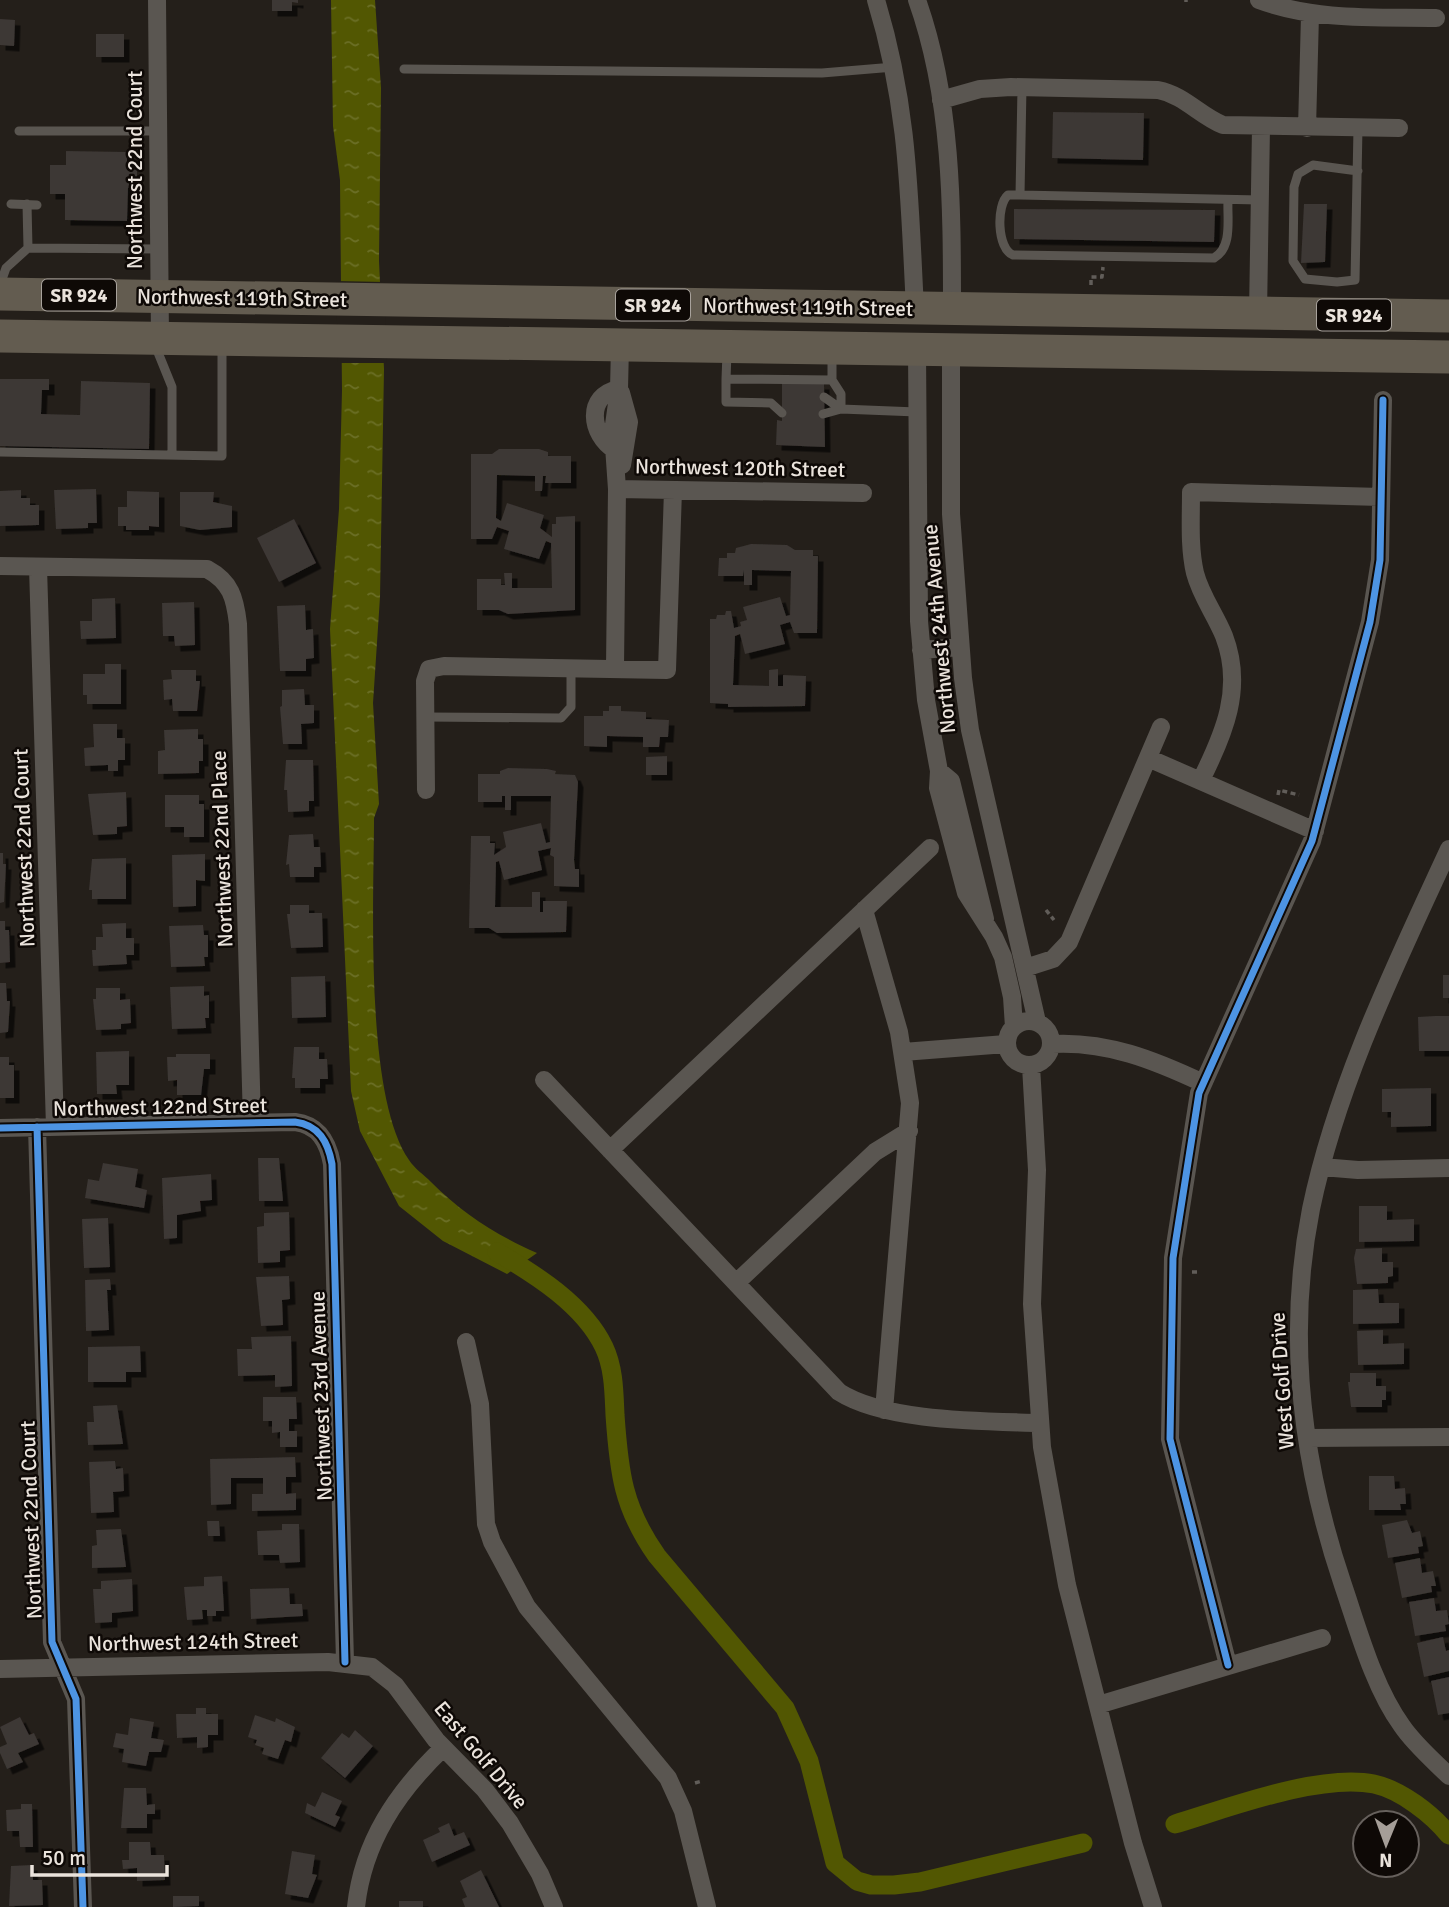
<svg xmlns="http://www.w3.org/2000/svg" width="1449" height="1907" viewBox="0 0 1449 1907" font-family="Signika,sans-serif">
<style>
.water{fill:url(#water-ripples)}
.pier{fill:#241f1a}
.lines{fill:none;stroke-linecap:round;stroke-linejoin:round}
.canal{stroke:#525702;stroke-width:19}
.building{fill:#3c3734;filter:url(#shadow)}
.path{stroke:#615d59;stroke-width:3.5;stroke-dasharray:5 3.5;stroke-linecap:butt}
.lane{stroke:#5a5651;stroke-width:9}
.street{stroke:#5a5651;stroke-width:18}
.highway{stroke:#635c50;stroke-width:33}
.cycleway-casing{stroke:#0e0906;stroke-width:11}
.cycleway{stroke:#4d94e3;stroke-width:7}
.labels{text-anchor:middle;stroke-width:5;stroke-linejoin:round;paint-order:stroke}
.shield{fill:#0e0906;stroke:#a8a29c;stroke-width:2}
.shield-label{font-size:19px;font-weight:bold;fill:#eae3dc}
.street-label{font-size:21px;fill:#eae3dc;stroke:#0e0906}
</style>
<defs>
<pattern id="water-ripples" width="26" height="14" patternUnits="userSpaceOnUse" patternTransform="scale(1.75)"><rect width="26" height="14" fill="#525702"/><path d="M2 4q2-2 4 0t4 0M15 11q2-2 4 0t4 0" fill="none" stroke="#6b6f26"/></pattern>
<filter id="shadow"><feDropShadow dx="5.5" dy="5.5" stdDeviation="0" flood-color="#0009"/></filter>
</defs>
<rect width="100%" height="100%" fill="#241f1a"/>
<path class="water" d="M331,0H375L381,88L379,261L384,369L380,597L373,703L379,804L374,818C374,899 364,1095 409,1160C414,1168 424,1175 431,1182C463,1214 496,1235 537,1253L507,1274L443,1241L399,1206L360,1131L351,1091L330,629L339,509L342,391L340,180L333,126Z"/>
<path class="pier" d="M336,281L384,282L387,363H338Z"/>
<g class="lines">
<path class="canal" d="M497,1252C536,1275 584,1305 604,1347C614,1368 614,1393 615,1415C619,1473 623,1508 657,1556L785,1708L809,1761L835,1863L857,1881L871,1885H894L920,1882L1083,1843
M1175,1824C1228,1808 1320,1773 1374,1784C1401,1790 1432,1814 1449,1835"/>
</g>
<path class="building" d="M272,0H298V3L292,2V11H272Z
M0,19L15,20L14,46L0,45Z
M96,34H124V57H96Z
M1053,112L1144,113L1143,160L1052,158Z
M66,151L127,152V170H137V188H128L127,221L65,220V194H50V165H66Z
M1304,204H1327L1325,262L1301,263Z
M1014,209L1215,210L1214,242L1014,239Z
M0,379H49V390H42L41,414L80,415L81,381L150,383L149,449L0,446Z
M782,383L824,384L825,447L776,445L777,420L782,421Z
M499,449H539L548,452V456H571V483H545L546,476H543L542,491H535V476L497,475L496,518L501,521L507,503L544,515L540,528L552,537V524H556V517L575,516V610L508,614L499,610H477V579H501V585H505L504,573H512V588H552L551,543L546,541L539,559L504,549L509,531L497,527L492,539H471V454H492Z
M96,489L97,523H88V528L56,529L54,490Z
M21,490V498H30V505H39V525L0,526V491Z
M127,491L159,492V527L149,526V530H126V526H118V507H127Z
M180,492H214L213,502L232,506V527L200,530L180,526Z
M294,519L316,563L279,582L257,538Z
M751,544L787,545L795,550H813V556H818L817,633H794L790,622L780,625L785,644L745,654L740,634L735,636L733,685L769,686V670L778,669V686H783V675L806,676L805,706L728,707V704L710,703V619H716L717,615H725L726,611H731L734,628L741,626L740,622L747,620L743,607L780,597L786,616L790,615L791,571L752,570V585H744V570L743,576H718L719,558H727V553H735L736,548Z
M115,598L116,638L81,639L80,621H92V599Z
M194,602L195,645L175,646L174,636H163L162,603Z
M305,605L306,630L313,629L314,658L306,659V671H280L277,606Z
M105,664H121V704H87V695H83V674H105Z
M171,670H196V681H200L197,711H173L172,699L164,700L163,680L172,679Z
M304,689L305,705H314V723L301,724L302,744H283L280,707L282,706V690Z
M609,706H621V711L646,712V719L669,720L668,737H660L659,747H643V737L607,736V747L584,746V716H603V711H609Z
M93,724H117V738H125V760H118V771H108V765L85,766L84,748L94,747Z
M198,729V739H203V761H199V773L158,774V751L165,750L164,730Z
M667,756V775H646V757Z
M286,760H313L314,801H309V811L288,812L287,790H284Z
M508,768L547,769L556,771L555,774L575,775L578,782L574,860L575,869H579V887L554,886V857L550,855L551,848L538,851L542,870L504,880L499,861L496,862L495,907H532V892H540V912H543V901H567L566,932L497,933L489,928H469L471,836H490V843H495L494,855L506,847L503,832L541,823L546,843L550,842L551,796H511V810H505V796H502V802H478V774H500V771Z
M126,792L127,826L117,827V834L93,835L88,794Z
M165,795H199V804H204V837H184V827H165Z
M313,834L314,847H320L321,867H314V877H290L289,864L286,865L289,835Z
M0,853H3V864H6L4,902L0,903Z
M205,854V881L196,880V906L173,907L172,855Z
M126,858V899H92V890H89L92,859Z
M290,905H309V913H322L323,947L291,948L287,914H290Z
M0,921H5V930H9L10,962L0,963Z
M126,923V938H134V955H126L127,964L93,966L92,950H96V937H103L102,924Z
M203,925L204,935H208V957H204L205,966L171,967L169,926Z
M1443,975H1449V998H1443Z
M325,976L326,1017L292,1018L291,977Z
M0,983H6L7,1001H10L8,1032L0,1033Z
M204,986V996L209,995V1018H205L206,1028L172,1029L170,987Z
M96,988H120V1000L130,999L131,1023L121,1024V1029L96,1030L93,999H96Z
M1435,1016H1449V1051H1419L1418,1017Z
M294,1047H319V1059H327L328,1079H320V1088H295V1078H292Z
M129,1051V1085H116L117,1094H97L96,1052Z
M176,1054H210V1069H204L201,1095H177V1080L168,1081L167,1057H176Z
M0,1057H9V1065H14V1098H0Z
M1431,1088V1126L1391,1127V1112H1382V1089Z
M258,1158H279L283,1201H259Z
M103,1163L138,1169L135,1187L147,1190L144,1208L85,1198L88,1179L99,1181Z
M211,1174L212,1200L200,1201L201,1211L177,1215V1238L164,1239L162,1178Z
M1359,1206H1387V1220L1414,1219V1241L1359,1242Z
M289,1212L290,1250L280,1251V1262L258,1263L257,1227L264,1226V1213Z
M108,1218L110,1267L84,1268L82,1219Z
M1382,1248V1262H1393V1276L1388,1277V1283L1357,1284L1354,1258L1356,1249Z
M289,1276L290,1299L282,1300L283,1325L261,1326L256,1277Z
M110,1279L111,1290H107L109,1330L86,1331L85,1280Z
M1378,1289L1379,1303H1399V1323L1353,1324V1290Z
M1383,1330V1344L1404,1343V1364L1358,1365L1357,1331Z
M291,1336L292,1386L275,1387V1375L238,1376L237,1349H252L251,1337Z
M140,1346L141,1372H126V1382H88V1347Z
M1350,1373H1376V1386H1386V1400H1382V1407H1351L1348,1382H1350Z
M263,1397H296L297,1419H289V1431H297V1447H280V1432L272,1433V1421H263Z
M117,1405L123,1444L88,1445L87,1422H94L93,1406Z
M295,1457L296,1477H286V1494L296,1493V1510L252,1511V1494H263V1478H231V1504L211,1505L210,1459Z
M115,1461L116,1469L123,1468L124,1491L113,1492L114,1512L91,1513L89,1462Z
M1369,1476H1394L1395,1489L1405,1488L1406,1504H1400L1401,1510H1369Z
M1407,1520L1412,1533L1420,1531L1423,1546L1418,1547L1419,1553L1388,1558L1382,1525Z
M207,1521H219L220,1536H208Z
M282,1524H299L300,1562L280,1563L279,1555H258L257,1531L282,1530Z
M121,1529L126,1567L92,1568V1546L97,1545L96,1530Z
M1420,1558L1422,1573L1433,1571L1436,1586H1431L1432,1592L1402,1598L1395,1563Z
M222,1576L224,1611H216V1616H207V1610H202L203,1619L187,1620L184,1587L204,1586V1577Z
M132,1579L133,1611L112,1613V1622L95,1623L93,1589H101V1581Z
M289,1588L290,1604H302L303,1616L251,1619L250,1589Z
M1434,1598L1436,1611L1447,1610L1449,1624L1445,1625L1446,1631L1415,1636L1409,1602Z
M1443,1637L1446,1651L1449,1650V1671L1424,1677L1417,1643Z
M1449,1677V1713L1438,1715L1431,1681Z
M196,1708H206V1714H218V1735H208V1747L197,1748V1737L177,1738L176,1714H196Z
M255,1715L275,1722L276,1718L295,1727L291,1742L285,1740L278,1759L262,1754L264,1748L255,1745L257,1740L248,1737Z
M20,1717L29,1735L34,1733L39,1744L18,1753L23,1762L7,1769L0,1753V1747L7,1744L0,1727Z
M130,1718L154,1722L151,1738L164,1740L161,1752H149L146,1766L122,1762L124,1749L113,1747L116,1733L128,1735Z
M355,1730L373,1746L345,1778L321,1758L342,1733L349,1738Z
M124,1788H146L147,1805L155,1804V1814H147V1828H121Z
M322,1792L342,1801L335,1815L340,1817L335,1827L305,1813L307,1803L315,1807Z
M21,1804H32L33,1847H20L19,1831H7L6,1810L21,1809Z
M449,1823L454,1836L464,1832L470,1845L432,1862L423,1840L440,1832L438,1828Z
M129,1842H150L151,1855H164L165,1880L137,1881V1868L123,1869L122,1860H129Z
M292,1851L315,1855L312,1874L317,1875L308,1898L285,1894Z
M32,1865L33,1880H42L43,1905L9,1906L11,1866Z
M481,1870L499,1907H465L462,1899L467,1897L460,1881Z
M173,1896H199V1906L173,1907Z
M399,1901H423V1907H399Z"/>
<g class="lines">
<path class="path" d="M1186,2V0
M1091,285V277H1102L1103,267
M1278,795L1279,790L1299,795
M1046,910L1054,920
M1192,1272H1200
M695,1783L702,1781"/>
<path class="lane" d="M404,69L822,73L894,67
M1022,87L1020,195L1260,200
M19,131H157
M1358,171L1313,165L1298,174L1294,187L1293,261L1305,279L1337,282L1355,280L1358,128
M1020,195H1008C996,205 997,249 1013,255L1214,258C1233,247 1227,219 1228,200
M11,204L37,205
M27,204L28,248
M0,285L6,268L28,248L158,249
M155,345L172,387V455
M727,353L726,379L832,380L841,394V409L917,412
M726,379V402L771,403L782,413
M832,380V354
M824,397L841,409
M823,414L841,409
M0,452L222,456V344
M425,717L561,718L571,707V667"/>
<path class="street" d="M157,0L160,339
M876,0C909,108 909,197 915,308
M917,0C952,98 952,206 952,309
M1259,0C1316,21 1376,17 1436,18
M941,100L980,89L1011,87L1158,90C1184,95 1199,115 1223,125L1399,128
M1307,128L1310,15
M1258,314L1261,127
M917,350L919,621L926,700L939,771L938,788L966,893L994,937L1003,957L1012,997L1014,1027
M951,351V514L963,678L970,730L1037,1022
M621,393L629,422L622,465
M615,450C590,435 585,395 619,389
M617,489L863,493
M0,566L207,569C231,582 235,598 238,624L252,1122
M38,567L55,1127
M921,650L960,647
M615,668L617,489L613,432L619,389L620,346
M1148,758L1315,831
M939,771L951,781L985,919
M1201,780C1224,734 1244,688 1224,636C1215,614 1201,596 1195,573C1189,547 1191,519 1191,492L1381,497
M426,790L425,681L429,669L444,666L667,670L673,490
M1449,849C1396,964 1337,1084 1311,1209C1286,1335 1302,1464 1343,1585C1358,1629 1374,1688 1402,1726C1415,1745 1433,1760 1449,1776
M864,910L899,1032L910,1103L884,1410
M1025,968L1053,959L1069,942L1161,727
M1007 1043a22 22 0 1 1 44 0a22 22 0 1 1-44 0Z
M1052,1044C1107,1041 1154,1060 1203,1083
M903,1052L1006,1044
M1031,1066L1037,1170L1032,1304L1042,1447L1067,1585L1133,1843L1153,1907
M544,1080L839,1392C886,1422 983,1421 1039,1423
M37,1127L52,1642L76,1699L83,1907
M0,1128L295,1122C319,1125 328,1142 332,1164L345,1662
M610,1150L930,848
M1322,1167L1358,1170L1449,1168
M736,1283L875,1152L909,1131
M466,1342L480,1404L486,1524L492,1542L527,1607L668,1778L683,1811L707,1907
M1307,1438L1449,1437
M1228,1665L1170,1439L1173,1258L1199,1093L1312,841L1370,622L1380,560L1383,400
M0,1669L328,1662L372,1667L395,1685L436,1740L485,1790L510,1823L540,1874L554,1907
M1098,1705L1322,1638
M356,1907C363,1842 397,1792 443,1748"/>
<path class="highway" d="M0,294L1449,316
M0,336L1449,357"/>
<defs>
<path id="cycleway" d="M37,1127L52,1642L76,1699L83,1907
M0,1128L295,1122C319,1125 328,1142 332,1164L345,1662
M1228,1665L1170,1439L1173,1258L1199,1093L1312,841L1370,622L1380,560L1383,400"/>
</defs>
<use href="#cycleway" class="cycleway-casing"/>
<use href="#cycleway" class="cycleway"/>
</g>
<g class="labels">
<g class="shield">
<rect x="42" y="279.5" width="74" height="31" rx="5"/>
<rect x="616" y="289.5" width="74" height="31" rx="5"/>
<rect x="1317" y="299.5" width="74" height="31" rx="5"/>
</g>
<g class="shield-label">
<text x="79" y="302">SR 924</text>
<text x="653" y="312">SR 924</text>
<text x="1354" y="322">SR 924</text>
</g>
<g class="street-label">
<text transform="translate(135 170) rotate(-90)" y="7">Northwest 22nd Court</text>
<text transform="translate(242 298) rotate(1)" y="7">Northwest 119th Street</text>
<text transform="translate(808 307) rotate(1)" y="7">Northwest 119th Street</text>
<text transform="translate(740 468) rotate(1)" y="7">Northwest 120th Street</text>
<text transform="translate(939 629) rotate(-95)" y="7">Northwest 24th Avenue</text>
<text transform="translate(24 848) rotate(-92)" y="7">Northwest 22nd Court</text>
<text transform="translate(222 849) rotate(-92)" y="7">Northwest 22nd Place</text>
<text transform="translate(160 1107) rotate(-1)" y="7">Northwest 122nd Street</text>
<text transform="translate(1282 1381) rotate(-94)" y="7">West Golf Drive</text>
<text transform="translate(321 1396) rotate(-92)" y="7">Northwest 23rd Avenue</text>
<text transform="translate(31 1520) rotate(-92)" y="7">Northwest 22nd Court</text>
<text transform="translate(193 1642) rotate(-1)" y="7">Northwest 124th Street</text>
<text transform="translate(481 1755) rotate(50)" y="7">East Golf Drive</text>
</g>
</g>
<g transform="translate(1386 1844) rotate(181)"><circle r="33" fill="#0e0906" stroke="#66605c" stroke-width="2"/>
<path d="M0-5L12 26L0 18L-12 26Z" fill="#a59e98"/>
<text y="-10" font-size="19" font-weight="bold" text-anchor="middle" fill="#eae3dc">N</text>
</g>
<path d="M32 1865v10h135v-10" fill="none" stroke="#eae3dc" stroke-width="3.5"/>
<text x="42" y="1865" font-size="21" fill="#eae3dc" stroke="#0e0906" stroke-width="5" paint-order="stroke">50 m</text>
</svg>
